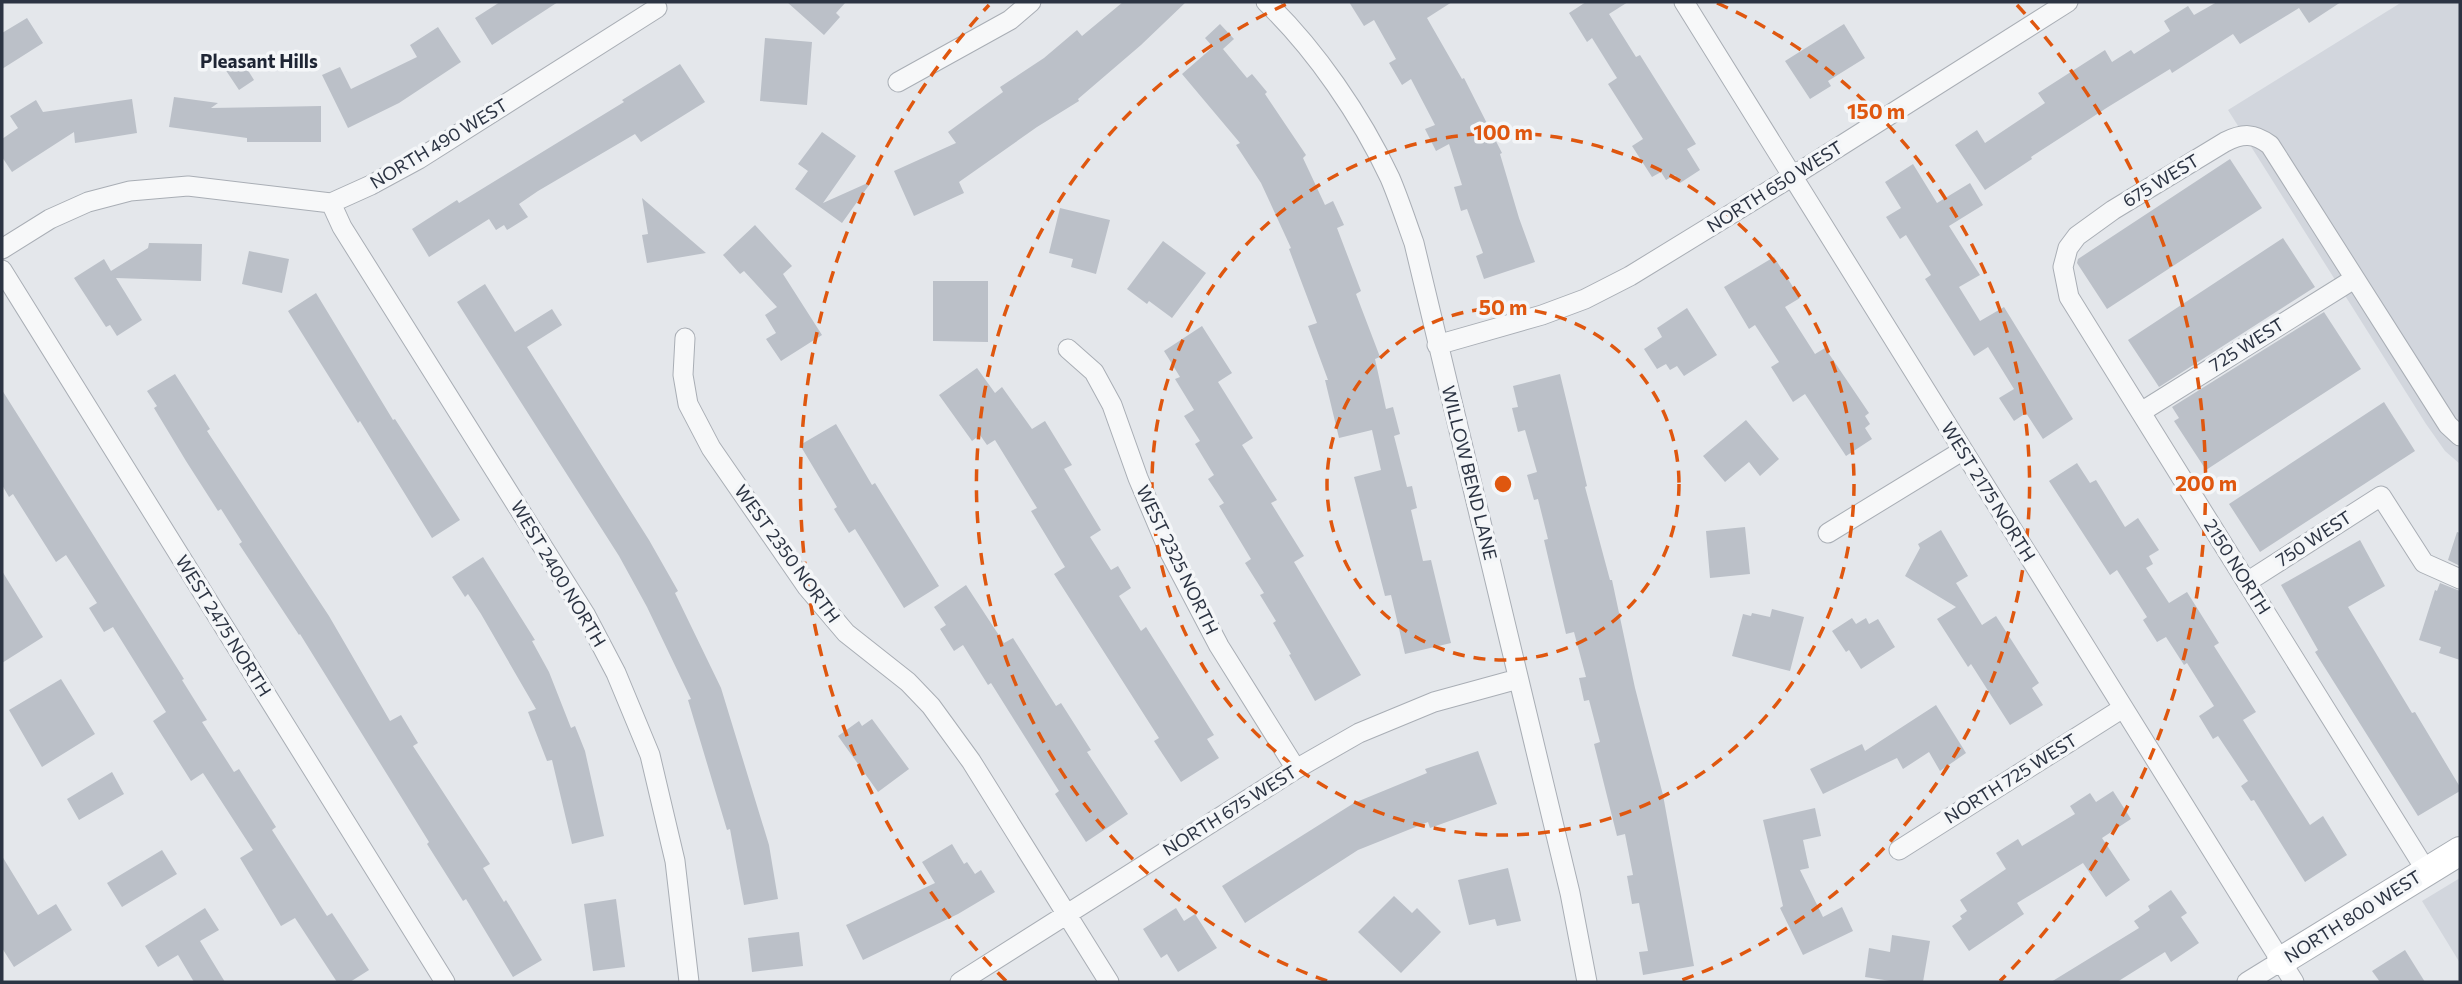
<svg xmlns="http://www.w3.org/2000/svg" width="2462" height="984" viewBox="0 0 2462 984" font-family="Commissioner,sans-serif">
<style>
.built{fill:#d2d6dd}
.building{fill:#bbc0c8}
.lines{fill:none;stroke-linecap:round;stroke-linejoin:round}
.street-casing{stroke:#a9aeb5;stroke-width:21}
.secondary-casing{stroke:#a9aeb5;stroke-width:30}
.street{stroke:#f7f8f9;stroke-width:19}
.secondary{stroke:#fff;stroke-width:28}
.ring{fill:none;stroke:#df570f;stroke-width:3.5;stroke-dasharray:12 9}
.labels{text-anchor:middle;stroke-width:7;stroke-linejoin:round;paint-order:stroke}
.street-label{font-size:18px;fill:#2c3443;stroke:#f4f6f8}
.neighbourhood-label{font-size:19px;font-weight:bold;fill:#1e2534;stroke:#f4f6f8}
.centre{fill:#df570f;stroke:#f4f6f8;stroke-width:3.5}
.ring-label{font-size:21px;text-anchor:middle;font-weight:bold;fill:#df570f;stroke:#f4f6f8;stroke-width:7;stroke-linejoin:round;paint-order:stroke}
</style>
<rect width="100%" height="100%" fill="#e4e7eb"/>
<path class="built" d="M2402,2H2460V464L2445,451L2426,424L2228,110Z
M2460,878V963L2422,901Z"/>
<path class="building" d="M500,2H558L492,45L475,18Z
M787,2H846L836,13L840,17L824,35Z
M1123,2H1186L1141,45L1078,99L1079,101L1037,127L959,182L964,193L914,216L894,171L956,143L948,132L1003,92L1000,87L1044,58L1077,30L1082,36Z
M1349,2H1452L1427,18L1462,79L1464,78L1502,153L1500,154L1519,218L1535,262L1484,279L1476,256L1483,253L1467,209L1461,211L1454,187L1462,185L1449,144L1436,151L1425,129L1435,125L1411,79L1402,85L1389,63L1396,59L1374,20L1364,26Z
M1586,2H1628L1609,14L1636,57L1640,55L1696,144L1687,149L1700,170L1680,183L1675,175L1666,180L1661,172L1652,177L1632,146L1643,139L1608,84L1617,78L1592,38L1587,42L1569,13Z
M2217,2H2341L2309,23L2299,8L2240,44L2233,34L2172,73L2170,69L2108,107L2031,157L2032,159L1985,190L1955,145L1977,130L1985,143L2045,103L2038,93L2105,50L2112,62L2131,50L2134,54L2170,31L2164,21L2188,6L2194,15Z
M27,18L43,43L2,69V33Z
M1220,24L1234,39L1223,49L1247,78L1252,74L1267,92L1265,94L1306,155L1303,158L1325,205L1333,201L1344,225L1337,228L1361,291L1356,294L1380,357L1375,359L1386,409L1393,407L1400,434L1394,436L1407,487L1412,486L1417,508L1411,510L1423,561L1431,560L1451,643L1405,654L1391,595L1385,596L1354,477L1381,470L1372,430L1339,438L1325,380H1328L1308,326L1317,323L1289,249L1291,248L1261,183L1236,145L1240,143L1182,74L1213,47L1205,38Z
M1844,24L1865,58L1828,81L1831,86L1810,99L1785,61Z
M438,27L461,62L399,103L348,128L322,75L340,67L351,89L417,57L410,45Z
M765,38L812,42L807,105L760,101Z
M239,56L254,80L239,90L223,66Z
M680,64L705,102L641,142L635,134L538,191L519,204L528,217L507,230L504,225L496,230L489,219L429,257L412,229L457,200L459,203L624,102L622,100Z
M174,97L218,103L211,108L321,106V142H247V138L169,127Z
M132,99L137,133L75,143L74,132L12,172L2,157V139L18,128L10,116L36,100L43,112Z
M822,132L856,156L823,203L872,181L842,223L795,189L808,171L798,164Z
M2230,159L2262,208L2107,309L2077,263L2078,259Z
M1913,164L1937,203L1970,183L1983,205L1949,226L1980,275L1959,287L1980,321L2004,307L2073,419L2043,439L2026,413L2014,421L1999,398L2014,389L1988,347L1974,356L1925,279L1931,275L1906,235L1900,239L1886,217L1901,208L1885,182Z
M642,198L706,253L647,263L642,235L648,234Z
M1060,208L1110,220L1096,274L1071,267L1073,259L1049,253Z
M755,225L792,266L783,274L822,335L781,361L766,339L776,333L765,315L777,307L744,271L740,274L723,255Z
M2283,238L2315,287L2159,387L2128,340Z
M1163,241L1206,273L1172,318L1149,301L1147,304L1127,289Z
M149,243L202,244L201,281L116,278L142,320L117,336L110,325L106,327L74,278L104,259L111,271L148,248Z
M249,251L289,259L282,293L242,284Z
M1774,257L1800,298L1785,307L1815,354L1825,348L1869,413L1865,416L1870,424L1865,428L1872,439L1846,456L1805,394L1793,402L1771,367L1779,362L1755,325L1749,329L1724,287Z
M933,281H988V342L933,341Z
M485,284L515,332L552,309L562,325L527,347L649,540L678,591L675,593L721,688L769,845L778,899L744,905L730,829L727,830L688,700L691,699L647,607L619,556L457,302Z
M316,293L393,420L395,419L460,520L432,538L360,421L358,423L288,311Z
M1687,308L1717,355L1684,376L1677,366L1670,370L1666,364L1657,369L1644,349L1662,337L1657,328Z
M2324,312L2361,369L2206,470L2174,421L2179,418L2172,407Z
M1202,326L1232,373L1218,382L1253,438L1242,445L1277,500L1271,503L1304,556L1294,562L1361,675L1315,701L1289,655L1291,654L1273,623L1276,621L1260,595L1264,593L1245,563L1251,559L1219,506L1224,503L1208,479L1214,475L1195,444L1200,441L1184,416L1194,410L1175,379L1180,377L1164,351Z
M977,368L995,393L1002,387L1032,429L1045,421L1072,465L1064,469L1101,530L1090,537L1111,570L1118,566L1131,588L1119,596L1141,631L1146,627L1214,735L1207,739L1219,758L1181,782L1154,741L1159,738L1054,574L1065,567L1031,511L1037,508L995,440L987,445L980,435L972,441L939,395Z
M175,374L210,429L207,431L329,616L390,721L401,715L418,743L413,746L490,864L483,868L504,902L506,900L542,960L513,977L466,899L463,901L427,844L429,842L300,634L299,635L239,544L242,542L221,509L218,511L186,461L154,408L157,406L147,391Z
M1560,374L1587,486L1585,487L1610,580H1612L1635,688L1663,795L1694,966L1643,975L1639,952L1648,951L1639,903L1632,904L1627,876L1633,875L1625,834L1617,836L1594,744L1600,742L1589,700L1584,701L1579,678L1586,677L1574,632L1566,634L1544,540L1548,539L1538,499L1534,500L1527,475L1537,472L1525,430L1518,432L1512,408L1518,407L1513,386Z
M2,390L184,679L182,680L207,720L202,722L234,772L239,769L276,827L272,830L327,916L332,913L369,970L350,982H337L295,918L281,926L240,858L253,850L203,773L191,781L153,721L166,712L113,627L104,632L89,608L97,603L66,555L56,562L13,494L9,497L2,485Z
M2384,402L2415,451L2260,552L2229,504Z
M1746,420L1779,459L1760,476L1749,462L1725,482L1703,456Z
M836,424L872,485L875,483L939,586L904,608L855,529L849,533L834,509L837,507L800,445Z
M2077,463L2090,483L2096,480L2125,527L2138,518L2159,550L2149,556L2153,564L2146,568L2169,603L2187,592L2219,643L2214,646L2256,712L2243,720L2310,825L2323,816L2347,855L2305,882L2254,800L2251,801L2241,786L2248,781L2218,736L2213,739L2199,716L2214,706L2187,663L2184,665L2166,637L2157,642L2143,620L2147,617L2117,570L2110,575L2049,481Z
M1745,527L1750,574L1710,578L1706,531Z
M1941,530L1968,576L1956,583L1982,625L1996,616L2039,683L2032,688L2043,705L2010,725L1971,664L1968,667L1937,619L1956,607L1905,576L1920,548L1918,544Z
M2457,532L2460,533V566L2448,560Z
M2360,540L2385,586L2348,607L2412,713L2415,712L2460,787V791L2418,816L2315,652L2318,650L2281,585Z
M483,557L535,640L532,641L549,672L571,728L575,726L585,751L604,836L572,844L552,760L547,761L528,712L536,709L481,614L468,594L465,597L452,577Z
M2,571L43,637L2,663Z
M2440,583L2460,591V660L2439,653L2441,647L2419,640L2435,590L2437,591Z
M966,585L1004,643L1013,638L1056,706L1061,703L1091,750L1087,752L1128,814L1086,842L1055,794L1059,791L991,683L988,685L963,645L954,651L940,629L946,625L934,607Z
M1772,609L1804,617L1790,671L1732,656L1743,614L1751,616L1752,613L1770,617Z
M1852,618L1856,624L1866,618L1869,624L1878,619L1895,647L1861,669L1849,650L1846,652L1832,631Z
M61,679L95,734L42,767L9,710Z
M1936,705L1966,753L1940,771L1929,752L1903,769L1897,758L1823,794L1810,769L1862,744L1865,751Z
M872,719L909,769L878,792L838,736L859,721L862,726Z
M1478,751L1497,804L1430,828L1428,822L1358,850L1245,923L1222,886L1354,803L1427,773L1425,769Z
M112,772L124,794L79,820L67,799Z
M2113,791L2131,819L2102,838L2130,880L2106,897L2083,863L2017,903L2024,914L1969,951L1952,926L1962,919L1960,916L1967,911L1960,900L2006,869L1996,853L2018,839L2022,846L2075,814L2070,806L2090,793L2096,802Z
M1815,808L1821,836L1803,840L1809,868L1800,870L1823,917L1842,907L1853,931L1803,955L1780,908L1783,906L1763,820Z
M952,844L964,864L967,862L975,874L981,870L995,892L958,914L863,960L846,925L935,883L922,862Z
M162,850L177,874L122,907L107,883Z
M2,856L38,915L56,904L72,930L14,967L2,948Z
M1508,868L1521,921L1497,926L1495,919L1469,925L1458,880Z
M2171,890L2187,913L2181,917L2199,943L2171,962L2165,952L2117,982H2051L2139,928L2134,921L2150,910L2148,906Z
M1394,896L1412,913L1417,908L1441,932L1401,973L1358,932Z
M616,899L625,967L593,971L584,904Z
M205,908L219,930L200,941L225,982H194L178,955L158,967L145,946Z
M1176,908L1184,921L1195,914L1217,948L1178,972L1167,954L1161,958L1143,929Z
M799,932L803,966L752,972L748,938Z
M1892,935L1930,941L1923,982H1897L1865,977L1869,948L1890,952Z
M2405,950L2425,982H2380L2372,971Z"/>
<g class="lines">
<defs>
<path id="street" d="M1266,2C1315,49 1361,116 1390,178C1399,199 1406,221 1414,243L1570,893L1587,982
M1684,2L2294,982
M898,82L1010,20L1031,2
M331,203L342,227L585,614L616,673L650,755L675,861L689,982
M2,249L50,219L88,202L130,191L188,186L331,203L371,185L419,159L657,8
M2,270L445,982
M685,338L683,375L688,404L711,448L807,587L846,633L908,682L931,706L971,761L1109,982
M1437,345L1542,315L1585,299L1630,276L1793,176L2068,2
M1068,349L1094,372L1112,405L1138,478L1168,549L1219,646L1296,769
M2141,412L2354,279
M1828,533L1962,451
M2247,582L2381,496L2424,563L2460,579
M1899,850L2123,708
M2427,872L2069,297L2063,267L2068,248L2077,236L2113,210L2225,142C2243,133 2254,133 2270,145L2448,425L2460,436
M960,982L1296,769L1359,733L1434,702L1518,679
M2247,982L2281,961"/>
<path id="secondary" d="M2281,961L2460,851"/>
</defs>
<use href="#street" class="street-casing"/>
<use href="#secondary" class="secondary-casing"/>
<use href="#street" class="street"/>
<use href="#secondary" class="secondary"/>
</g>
<g class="ring">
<circle cx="1503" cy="484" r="176"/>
<circle cx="1503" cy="484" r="351"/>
<path d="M1327 981A527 527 0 0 1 1289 3M1717 3A527 527 0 0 1 1679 981"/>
<path d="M1006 981A703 703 0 0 1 989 5M2017 5A703 703 0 0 1 2000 981"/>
</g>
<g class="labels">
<g class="street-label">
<text transform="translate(439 144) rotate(-31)" y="6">NORTH 490 WEST</text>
<text transform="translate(2161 181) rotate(-31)" y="6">675 WEST</text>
<text transform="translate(1775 187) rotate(-32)" y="6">NORTH 650 WEST</text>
<text transform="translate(2247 345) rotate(-32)" y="6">725 WEST</text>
<text transform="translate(1469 473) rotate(76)" y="6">WILLOW BEND LANE</text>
<text transform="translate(1988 492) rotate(58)" y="6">WEST 2175 NORTH</text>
<text transform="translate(2314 539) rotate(-33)" y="6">750 WEST</text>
<text transform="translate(787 554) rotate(54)" y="6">WEST 2350 NORTH</text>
<text transform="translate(1177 560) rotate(64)" y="6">WEST 2325 NORTH</text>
<text transform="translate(2237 567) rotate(58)" y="6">2150 NORTH</text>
<text transform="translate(558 574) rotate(59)" y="6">WEST 2400 NORTH</text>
<text transform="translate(223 626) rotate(58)" y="6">WEST 2475 NORTH</text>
<text transform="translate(2011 779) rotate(-32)" y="6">NORTH 725 WEST</text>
<text transform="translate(1230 811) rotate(-32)" y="6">NORTH 675 WEST</text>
<text transform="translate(2353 917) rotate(-32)" y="6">NORTH 800 WEST</text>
</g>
<g class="neighbourhood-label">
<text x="259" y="68">Pleasant Hills</text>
</g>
</g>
<circle cx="1503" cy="484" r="10" class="centre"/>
<g class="ring-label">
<text x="1876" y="119">150 m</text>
<text x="1503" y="140">100 m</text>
<text x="1503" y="315">50 m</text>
<text x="2206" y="491">200 m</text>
</g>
<rect width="2462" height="984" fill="none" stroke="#2c3443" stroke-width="7"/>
</svg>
